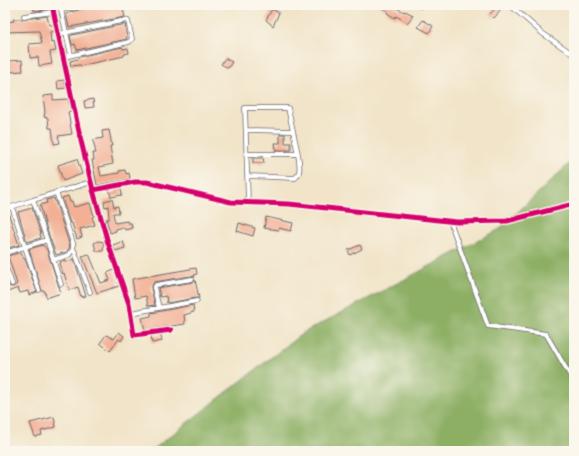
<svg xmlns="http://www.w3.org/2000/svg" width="579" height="456" viewBox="0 0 579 456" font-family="'Shantell Sans',sans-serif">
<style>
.forest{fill:#8caf63;stroke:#57684f}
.building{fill:#f3b095}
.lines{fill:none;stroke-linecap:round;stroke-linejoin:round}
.street-casing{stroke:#6a666c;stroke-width:5.5}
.street{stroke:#fff;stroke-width:4}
.cycleway-casing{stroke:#fbf7ec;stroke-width:8}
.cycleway{stroke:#d6006c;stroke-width:5}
</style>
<rect width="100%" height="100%" fill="#fbf7ec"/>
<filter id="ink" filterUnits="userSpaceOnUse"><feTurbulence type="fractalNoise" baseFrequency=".025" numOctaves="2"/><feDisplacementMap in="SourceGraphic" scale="8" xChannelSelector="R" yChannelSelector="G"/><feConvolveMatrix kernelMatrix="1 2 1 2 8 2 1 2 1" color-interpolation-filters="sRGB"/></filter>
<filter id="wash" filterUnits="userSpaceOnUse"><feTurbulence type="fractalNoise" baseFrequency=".012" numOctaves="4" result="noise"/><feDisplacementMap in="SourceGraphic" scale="16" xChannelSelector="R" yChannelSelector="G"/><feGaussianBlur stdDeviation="0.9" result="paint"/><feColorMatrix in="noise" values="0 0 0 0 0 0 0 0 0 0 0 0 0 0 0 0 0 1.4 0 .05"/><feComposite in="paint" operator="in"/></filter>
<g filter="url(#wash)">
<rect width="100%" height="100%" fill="#f1e4c8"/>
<path class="forest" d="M574,159V451H151L303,333L500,229Z"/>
<g id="blocks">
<path class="building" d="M33,5H44L45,10L34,11Z
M87,5H122L125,17L69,27L66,14L85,8Z
M377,5H391L404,12L405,11L413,15L408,23L396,16L395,18L387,13L388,11Z
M497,6L501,10L494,18L490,14Z
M272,9L279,13L273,26L266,20Z
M47,16L49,25H53L54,31L50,32L51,43L54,42L56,51L50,52L52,64L39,66L38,57L30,58L29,44L42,43L39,31L5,32V22L14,21L13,19H24Z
M423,20L433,26L429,33L418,27Z
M125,24L127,39L77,50L75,44L72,45L70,36L72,35Z
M122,47L123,49L128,48L129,53L124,54V56L84,65L80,66V65L71,66L70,61L78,59L79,57Z
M225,58L232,62L228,68L221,64Z
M22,60L23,71L9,72L8,61Z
M64,80L66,88L58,89L57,81Z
M53,95V100L68,99L71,111L68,112L72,134L58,136L60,143L54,144L52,128H49L48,118L44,117L45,112L43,96Z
M93,99L94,107L85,108L84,101Z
M109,130L112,146H110L113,164L99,167L101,176L119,173V171L125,170L126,174L129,173L130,179L97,185L92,160H94L93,153H96L93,140L103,138L102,131Z
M280,134H285V143H291V150H276L275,143H280Z
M253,158H263L264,163H253Z
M77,159L82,174L63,181L58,165Z
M121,188L122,195L111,197L109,190Z
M68,196L70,202L72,201L74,207L90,203L94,216L92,217L95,225L80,229L82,237L77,239L72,223H70L62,198Z
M54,198L70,246L67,252L56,255L46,227L40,205L47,203L46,200Z
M112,199L114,207L118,206L119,213H113L115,223L127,221L128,223H131L132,228L125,230L124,227L115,229L116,231L110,233L106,219H109L108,206L105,207L104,201Z
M32,208L41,234H40L41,238L27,242L18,212Z
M9,215L19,245L5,249V216Z
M266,217L293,223L291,231L279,228V230L264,228Z
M239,223L255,228L253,236L237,231Z
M98,241L104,242L103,251H96L94,243Z
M123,241L125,248L115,251L113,245Z
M43,245L47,250L61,293L49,297H46L45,291H42L29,249Z
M360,245L362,249L350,255L348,250Z
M21,252L24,259H25L37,292L29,295L28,291L20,293L18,288L5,293V287L9,286L13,287L17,284L8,256Z
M89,254L101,283L110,280L107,273L114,270L119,286L97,293L82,256Z
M74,259L86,296L81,297L78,287L69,290L64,273L63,274L61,269L60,262L65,260L66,262Z
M196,268L197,274L194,275L195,277L191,276L154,282L151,288L155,305L148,306L146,296L135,298L132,279Z
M195,280L199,298H196L167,303L166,296L160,297L158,288L193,282Z
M193,305L194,312L184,315L185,324L145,330L142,318L151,316V313Z
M119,332L124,336L121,341L119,339L110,351L100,343L106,335L114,339Z
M161,335L162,341L152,343L151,336Z
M54,417L56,427L41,431L42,435L35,437L30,423Z"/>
</g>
</g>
<g filter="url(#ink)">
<use href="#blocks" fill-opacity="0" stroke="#6a666c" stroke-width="1"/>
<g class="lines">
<defs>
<path id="street" d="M52,5L81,141L93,190L108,243L129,304L134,335L171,330
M60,5L71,55
M419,5L420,6
M510,5L542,33L574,55
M62,10L84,5
M24,16L54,12
M59,34L126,20L128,21L132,39L129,42L64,57
M246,130L293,131
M247,154H298C299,162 302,173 295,178L247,176
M93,190L135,182H147L231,202L289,204L457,222L507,221L574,204
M248,202L245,108H288L298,154
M12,207L39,290
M5,209L33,200
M450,221L488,326L546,334L574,382
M47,240L61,284
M74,250L90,292
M5,253L47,240L33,200L91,182
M53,260L69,255L73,249V243L56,192
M5,265L12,284
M159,308L154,288L156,285L192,279
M131,313L197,301"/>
</defs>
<use href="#street" class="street-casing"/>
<use href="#street" class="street"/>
<defs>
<path id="cycleway" d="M52,5L81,141L93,190L108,243L129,304L134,335L171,330
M93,190L135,182H147L231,202L289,204L457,222L507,221L574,204"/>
</defs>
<use href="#cycleway" class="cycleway-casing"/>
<use href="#cycleway" class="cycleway"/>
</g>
</g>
<rect width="579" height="456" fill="none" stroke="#fbf7ec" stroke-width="20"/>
</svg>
